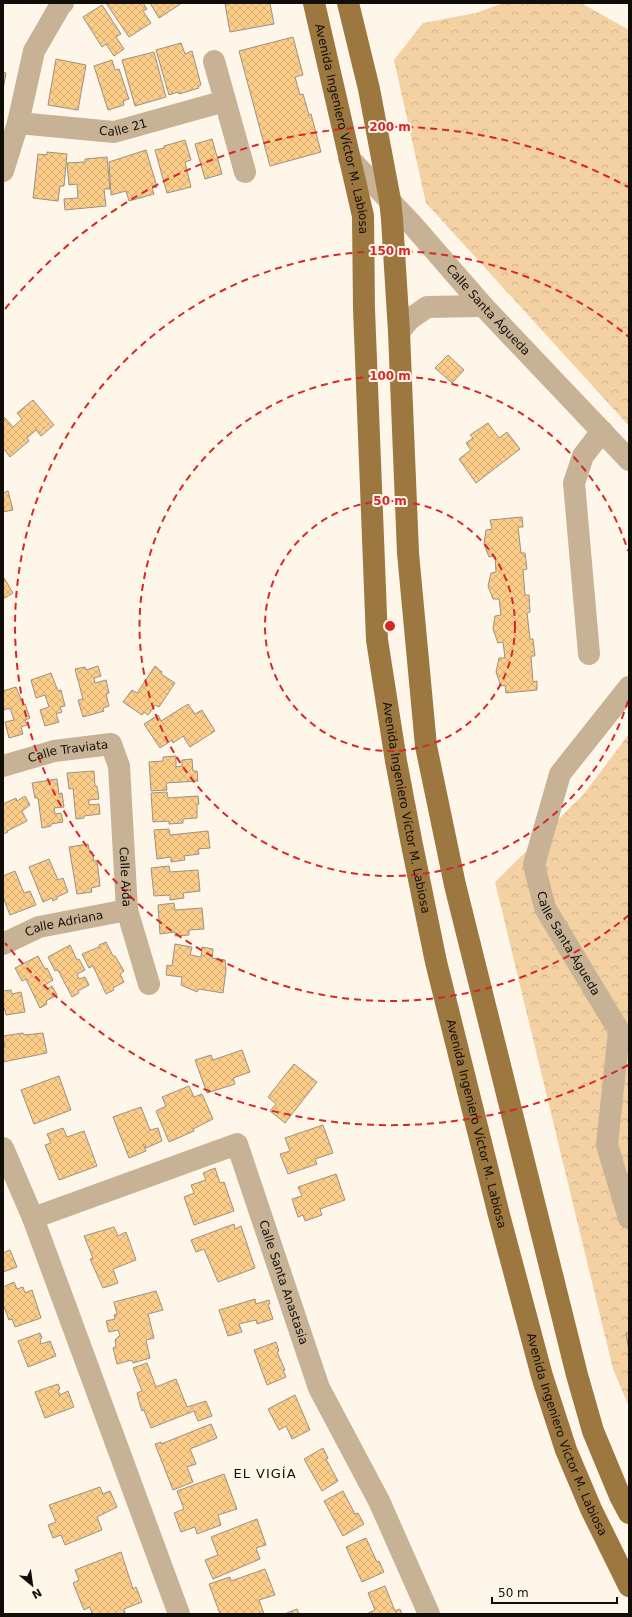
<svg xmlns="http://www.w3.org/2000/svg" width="632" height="1617" viewBox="0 0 632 1617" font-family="'DejaVu Sans',sans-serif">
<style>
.forest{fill:url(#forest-crowns)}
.building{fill:url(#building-cross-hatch);stroke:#9b9183}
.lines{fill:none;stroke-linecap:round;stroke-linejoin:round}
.minor{stroke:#c7b296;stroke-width:22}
.major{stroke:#9c7740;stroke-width:22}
.ring{fill:none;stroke:#d62828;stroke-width:2;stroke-dasharray:7 5}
.labels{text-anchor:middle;stroke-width:4;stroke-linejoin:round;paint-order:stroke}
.street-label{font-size:12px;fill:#110d08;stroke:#fff6ea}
.neighbourhood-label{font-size:13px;letter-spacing:1px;fill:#110d08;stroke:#fff6ea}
.centre{fill:#d62828;stroke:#fff6ea;stroke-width:2}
.ring-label{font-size:12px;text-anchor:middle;font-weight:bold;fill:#d62828;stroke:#fff6ea;stroke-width:4;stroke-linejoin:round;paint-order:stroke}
</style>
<defs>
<pattern id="forest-crowns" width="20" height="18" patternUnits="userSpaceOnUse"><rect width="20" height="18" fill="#f3d1a3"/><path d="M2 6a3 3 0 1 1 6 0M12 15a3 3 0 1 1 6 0" fill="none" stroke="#cfb28b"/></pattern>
<pattern id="building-cross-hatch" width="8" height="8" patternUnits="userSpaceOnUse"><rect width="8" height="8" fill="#fccd89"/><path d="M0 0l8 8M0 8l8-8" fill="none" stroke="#d7af75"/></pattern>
</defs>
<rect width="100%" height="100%" fill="#fff6ea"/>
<path class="forest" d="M503,3H581L629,30V426L426,203L394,60L423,23L476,13Z
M629,734V1407L613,1369L495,882L583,795Z"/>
<path class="building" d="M106,3H143L147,9L143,11L151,23L129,37Z
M150,3H182L159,18Z
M232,3H270L274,24L230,32L225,4Z
M102,5L121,34L116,37L124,49L114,56L106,44L102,47L83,17Z
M293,37L303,75L295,77L300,95L303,94L309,115L311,114L321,152L270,166L239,51Z
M181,43L185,54L192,51L201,85L198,86L199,88L179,94L178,92L169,95L156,50Z
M154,52L166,97L135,106L122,60Z
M56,59L86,65L78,110L48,105Z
M112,60L115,70L119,69L129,99L123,101L124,105L108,110L94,66Z
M3,72L6,73L3,90Z
M212,139L222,174L205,179L195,144Z
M185,140L191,160L185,162L191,187L167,193L155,150L164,148V146Z
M146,150L157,187L152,188L154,194L129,201L126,191L111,195L109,162Z
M47,152L67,154L64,186H60L58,201L33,198L38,154L47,155Z
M107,157L110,189H104L106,206L65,210L64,199L78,198L77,184L69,185L67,163L85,162V159Z
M448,355L464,370L452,383L435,368Z
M33,400L54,425L41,436L36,430L27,438L29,441L10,457L3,448V418L4,417L13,427L22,419L17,413Z
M488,423L499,438L507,432L520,449L476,483L459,459L471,450L466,443L473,438L470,435Z
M8,491L13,510L3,512V493Z
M522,517L523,527H518L521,553H525L527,569L523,570L525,595H529L530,612L527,613L530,639H533L535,656H531L533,682L537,681V690L506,693L505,685L501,686L496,672L499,658H505L503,642L498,643L493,629L495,616L501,615L499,599H493L488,586L491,573L496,572L495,556L489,557L484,544L486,530L492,529L490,520Z
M4,578L13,593L3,599V579Z
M98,666L101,676L94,678L95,683L106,680L109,693L106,694L109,706L103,708L104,711L83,717L78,700L83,699L75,669L85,667L86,670Z
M155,666L162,672L161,674L175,683L159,707L155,705L148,715L144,712L142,715L123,702L132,690L137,693Z
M51,673L58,691L61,690L65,706L60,707L62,712L56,714L59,722L45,726L40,710L49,707L45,695L36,698L31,680Z
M16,687L23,704H25L30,718L25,720L27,725L21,727L23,734L9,738L5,722L14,720L10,708L3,710V691Z
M188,704L195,714L202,710L215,731L190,747L183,736L173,743L172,740L160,748L144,724L158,715L161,721Z
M176,756V767L182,766V760L192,759L193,771H197L198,781L166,783L167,790L151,791L149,762L163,761V757Z
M94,771L95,786H97L99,799L89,800V805L99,804L100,814L84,816V818L76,819L73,788L69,789L67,773Z
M57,779L59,794L62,793L64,807L54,808L55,814L61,813L63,822L51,824V826L42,828L38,798H35L32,783Z
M167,792L168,798L198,796L199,804L197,805V818L183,819V823L169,824V821L153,822L151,793Z
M25,796L30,805L22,811L27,821L7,831L8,832L3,834V804L16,798L17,801Z
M169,829L170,835L208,831L210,848L198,849L199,854L184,856L185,860L171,862V857L157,859L154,830Z
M88,844L90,853L92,852L94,861H97L100,886L91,888L92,892L77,894L69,847Z
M49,859L58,880L63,878L68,892L57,897V899L53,901L52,898L43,902L29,867Z
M169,866L170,872L198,870L200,891L183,893L184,898L170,900V895L154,896L151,868Z
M15,871L24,893L30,891L36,905L10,915L3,897V876Z
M174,903L175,910L202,908L204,929L189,930V935L175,936V932L160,934L158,905Z
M106,942L113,956H115L124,971L120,974L124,982L113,988L114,990L106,994L93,966L89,968L82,954L99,947V945Z
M175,944L192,947L190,955L201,957L202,947L213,949L212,958L225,960L226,970L223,993L199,989L197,992L181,985L182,977L166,975L167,965L172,966Z
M70,945L77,960L79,959L85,970L77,974L79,979L85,977L89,985L78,991L79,993L72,997L58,970L55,971L48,957Z
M38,956L45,969L47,968L53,980L45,985L47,989L52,986L57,995L46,1001L47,1004L40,1008L26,979L22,981L15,968Z
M11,990L12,994L21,992L25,1012L6,1015L4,1007H3V991Z
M23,1033L24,1035L43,1033L47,1053L3,1062V1048L5,1047L3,1036Z
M242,1050L250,1072L233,1078L235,1084L207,1093L195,1060L211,1055L213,1060Z
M294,1064L317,1082L285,1123L270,1111L276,1104L268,1097Z
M59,1076L71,1110L34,1124L21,1090Z
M189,1086L194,1097L202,1094L213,1119L193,1129L194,1131L169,1142L156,1111L166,1106L162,1097Z
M141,1107L150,1130L158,1128L162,1141L146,1148L145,1144H143L146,1151L129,1158L113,1117Z
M323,1125L333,1153L315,1159L317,1164L288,1174L280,1154L290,1151L285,1138Z
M63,1128L67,1137L84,1131L97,1166L59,1180L45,1145L51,1143L47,1134Z
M215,1168L220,1183L224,1182L234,1211L194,1225L184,1197L194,1193L191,1185L206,1180L203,1173Z
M336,1174L345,1200L320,1209L322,1215L305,1221L303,1215L298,1217L292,1199L302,1196L298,1187Z
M234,1224L235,1229L241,1226L255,1268L218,1282L204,1249L196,1252L191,1240Z
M114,1227L118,1236L126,1232L136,1260L113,1269L118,1283L103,1288L90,1259L93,1258L84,1236Z
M10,1250L17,1267L3,1272V1253Z
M14,1282L17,1289L23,1287L25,1293L32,1290L41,1318L15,1327L12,1319L9,1320L3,1304V1287Z
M156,1291L163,1310L148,1314L154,1338L146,1340L150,1358L133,1363L132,1360L117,1364L113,1348L116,1346L115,1340L120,1335L118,1330L109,1332L106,1321L115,1319L114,1315L117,1314L114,1302Z
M255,1299L256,1304L269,1300L270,1304H268L273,1319L257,1324L256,1320L239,1324L242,1332L228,1336L219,1310Z
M40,1333L42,1338L40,1339L41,1344L50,1341L56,1356L28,1367L18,1341Z
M626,1333H629V1351Z
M276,1342L279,1351L277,1352L285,1370H283L286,1377L267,1385L254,1350Z
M147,1363L156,1387L176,1379L187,1407L206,1401L212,1416L198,1421L194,1411L151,1428L144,1410L142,1411L140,1405L137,1393L142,1391L133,1368Z
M58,1384L60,1389L58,1390L60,1395L68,1391L74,1407L45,1418L35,1392Z
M295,1395L310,1430L292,1439L286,1426L279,1430L268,1409Z
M211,1424L217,1438L190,1449L196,1464L187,1467L193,1482L173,1490L155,1444L161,1442V1444Z
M323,1448L328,1458L326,1459L338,1481L322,1491L304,1459Z
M224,1474L237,1509L218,1515L221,1525L197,1534L195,1527L181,1532L174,1513L184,1509L177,1491Z
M100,1487L103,1494L110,1491L117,1507L97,1517L102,1530L65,1545L61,1535L53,1538L48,1525L56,1522L49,1505Z
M343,1491L355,1514L358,1513L364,1524L343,1536L324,1501Z
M257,1519L266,1545L256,1548L260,1559L213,1579L205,1560L218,1555L211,1537Z
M366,1538L377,1562L379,1561L384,1572L362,1582L346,1547Z
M121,1552L133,1589L136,1587L142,1602L124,1609L125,1613L123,1614H92L90,1607L84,1610L73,1583L79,1580L75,1570Z
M265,1569L275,1595L259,1600L264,1614H220L209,1584L230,1577L231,1581Z
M385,1586L395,1611L400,1609L402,1614H366L375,1610L368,1593Z
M297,1609L299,1614H284Z"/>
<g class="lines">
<g class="minor">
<path d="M214,61L245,172"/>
<path id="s1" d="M18,123L114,132L225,101"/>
<path id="s2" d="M349,158L410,222L483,306L629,460"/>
<path d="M3,171L18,123L34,51L60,6L63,3"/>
<path d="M399,332L410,319L427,307L483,306"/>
<path d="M589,654L574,483L583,456L602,431"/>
<path id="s3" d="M629,687L560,774L534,865L545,908L619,1031L607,1145L629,1218"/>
<path id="s4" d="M3,766L54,751L111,744L119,766L127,910L149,984"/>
<path id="s5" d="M3,944L39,927L127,910"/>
<path d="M3,1148L33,1218L179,1614"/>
<path id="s6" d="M33,1218L237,1144L319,1388L379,1501L429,1614"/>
</g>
<g class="major">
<path id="s7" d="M314,3L363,216L364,309L377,640L396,761L411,840L436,962L499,1215L542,1376L566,1450L591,1509L629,1586"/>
<path d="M348,3L369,89L390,200L392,219L399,332L408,553L426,746L455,885L577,1375L593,1431L620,1496L629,1513"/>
</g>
</g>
<g class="ring">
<circle cx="390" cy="626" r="125"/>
<path d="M628 701A250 250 0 1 1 628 551"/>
<path d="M629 915A375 375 0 1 1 629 337"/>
<path d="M628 1065A499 499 0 0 1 5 943M5 309A499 499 0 0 1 628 187"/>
</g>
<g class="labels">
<g class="street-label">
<text dy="4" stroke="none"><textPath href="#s1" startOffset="106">Calle 21</textPath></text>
<text dy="4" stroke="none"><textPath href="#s7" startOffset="129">Avenida Ingeniero Víctor M. Labiosa</textPath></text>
<text dy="4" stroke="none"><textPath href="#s2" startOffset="206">Calle Santa Águeda</textPath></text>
<text dy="4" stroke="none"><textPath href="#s4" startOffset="67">Calle Traviata</textPath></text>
<text dy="4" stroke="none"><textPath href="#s7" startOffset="813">Avenida Ingeniero Víctor M. Labiosa</textPath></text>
<text dy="4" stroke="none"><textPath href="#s4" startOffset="245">Calle Aida</textPath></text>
<text dy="4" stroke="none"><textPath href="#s5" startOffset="65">Calle Adriana</textPath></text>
<text dy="4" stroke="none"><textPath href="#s3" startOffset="292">Calle Santa Águeda</textPath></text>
<text dy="4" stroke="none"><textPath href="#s7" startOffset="1137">Avenida Ingeniero Víctor M. Labiosa</textPath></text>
<text dy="4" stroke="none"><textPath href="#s6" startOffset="363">Calle Santa Anastasia</textPath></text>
<text dy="4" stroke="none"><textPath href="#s7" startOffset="1461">Avenida Ingeniero Víctor M. Labiosa</textPath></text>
</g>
<g class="neighbourhood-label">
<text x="265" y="1478">EL VIGÍA</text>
</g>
</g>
<circle cx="390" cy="626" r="6" class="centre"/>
<g class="ring-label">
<text x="390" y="131">200 m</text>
<text x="390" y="255">150 m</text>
<text x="390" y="380">100 m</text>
<text x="390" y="505">50 m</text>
</g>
<rect width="632" height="1617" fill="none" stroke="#110d08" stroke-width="8"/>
<g transform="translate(32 1585) rotate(151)" stroke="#fff6ea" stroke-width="3" paint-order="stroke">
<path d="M0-3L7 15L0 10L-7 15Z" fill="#110d08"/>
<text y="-6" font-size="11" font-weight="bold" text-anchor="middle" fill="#110d08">N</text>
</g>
<path d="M492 1597v6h125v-6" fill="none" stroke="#110d08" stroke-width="2"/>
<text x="498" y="1597" font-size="12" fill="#110d08" stroke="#fff6ea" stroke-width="3" paint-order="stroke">50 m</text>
</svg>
